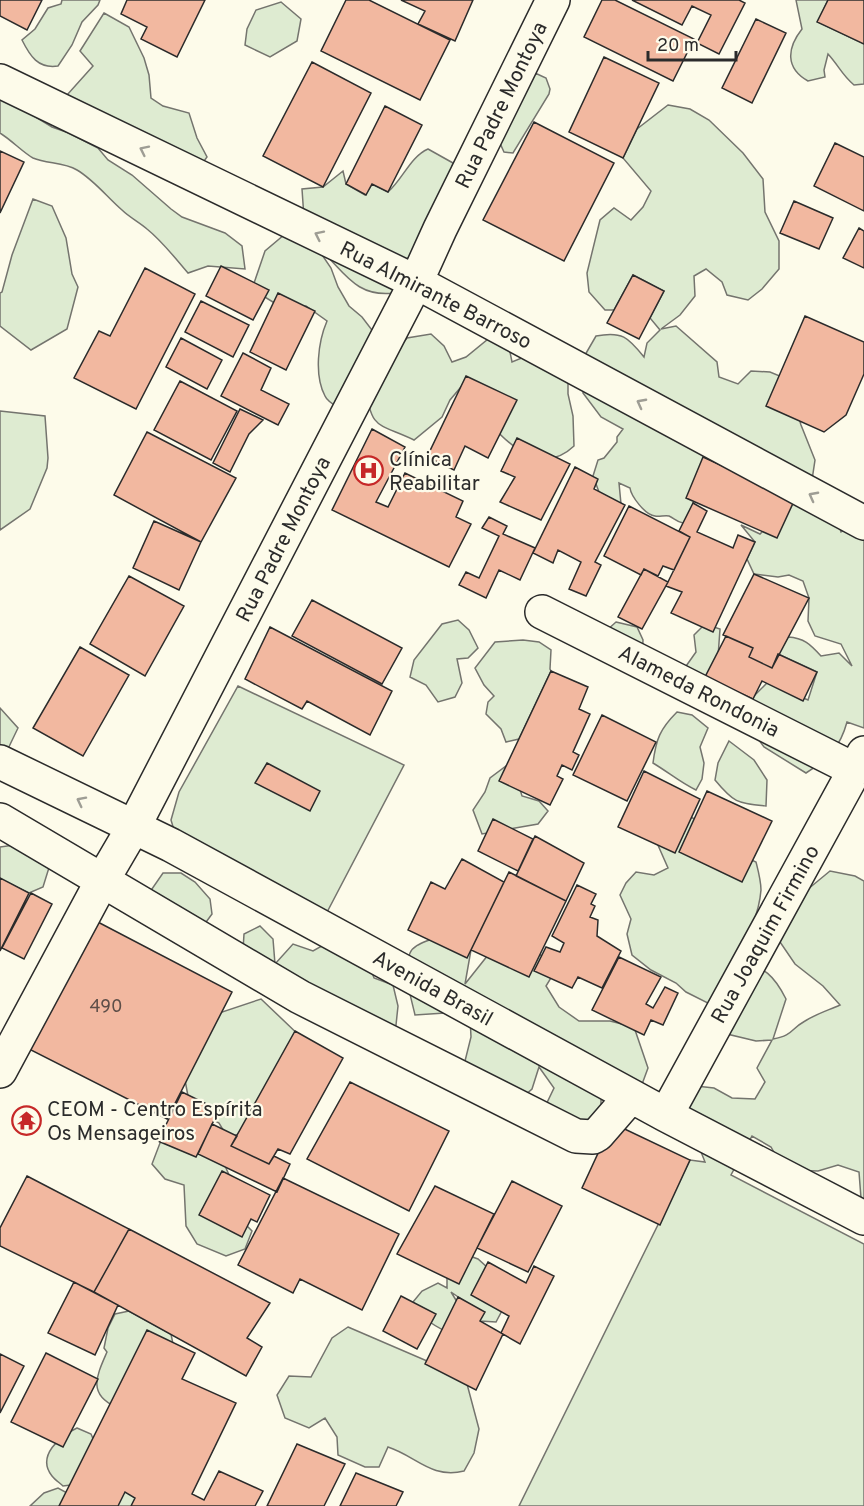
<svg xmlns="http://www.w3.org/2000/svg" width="864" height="1506" viewBox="0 0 864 1506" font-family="Overpass,sans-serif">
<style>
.green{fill:#deebd1;stroke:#74746e;stroke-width:1.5}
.building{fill:#f2b8a0;stroke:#2b2b2b;stroke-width:1.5}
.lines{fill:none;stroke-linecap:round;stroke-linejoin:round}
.minor-casing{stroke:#2b2b2b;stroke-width:36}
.minor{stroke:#fdfbea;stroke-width:33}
.oneway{stroke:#9e9d94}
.labels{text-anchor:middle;stroke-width:4.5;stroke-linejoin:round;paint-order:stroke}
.number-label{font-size:18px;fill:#5d4e48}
.street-label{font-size:21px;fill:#2b2b2b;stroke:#fdfbea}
.poi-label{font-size:21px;fill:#2b2b2b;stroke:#fdfbea;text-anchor:start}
</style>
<rect width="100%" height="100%" fill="#fdfbea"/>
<path class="green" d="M62,0H100L98,5L82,22L72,45L58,66C38,69 30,56 22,40L35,29L48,8L61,4Z
M796,0H828L818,22L864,44V84L854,85C842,75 839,66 828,54L824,70L825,77L808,81C785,68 787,48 802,29Z
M281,2L301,19L297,41L270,57L245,45L247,29L256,10Z
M104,13L129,27L144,58L149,75L151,98L163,106L189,113L197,138L207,157L194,175L94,110L67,95L93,66L80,51Z
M535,73L546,78L550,89L549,94L513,153L504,152L499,141Z
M0,100L13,103L52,127L69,133L98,148L108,160L132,175L171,209L182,217L225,233L242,246L245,269L208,266L188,273C175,258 163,242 147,229C139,222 129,217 122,210C107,197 94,180 77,170C63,162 47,164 33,158C25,154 10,139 0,133Z
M668,105L690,109L709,120L743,153L763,179L765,212L779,241V269L762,289L748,300L727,295L722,282L706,269L694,276L695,296L680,315L661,329L676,326L717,362L719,377L738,384L751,371L770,372L787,379L801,425L815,460L812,480L834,508L841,532L855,524L864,522V728L847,722C840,748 828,759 806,773L764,747L753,732L684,669L696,652L694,635L705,624L720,629L718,657L752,698L767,683L808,700L817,672L778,654L788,637C804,638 810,644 821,656L839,653L852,666L841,644L815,636L808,621L809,598L803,581L789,575L778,577L754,574L747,559L755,542L741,525L760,534L773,521L703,488L693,503L694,516L683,523C677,522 674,518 669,516C665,515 659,517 655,516C645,515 631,496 630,488L619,483L621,504L599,492L593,476L598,460L604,458L617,442V437L623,429L601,417L583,393L585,355L596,336C622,331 628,337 644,357L647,343L660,330L650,318L664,291L633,275L614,310H605L589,292L587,273L600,220L614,208L631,220L643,207L651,191L623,158L637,129Z
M428,149L453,163L450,176L394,293C353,298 343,268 316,246L331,268L338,287L349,306L362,317L375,334L339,408C334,405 327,401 325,396C314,375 318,342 327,321L306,306L284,309L252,289L265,251L304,218L302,189L323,187L343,171L346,184L365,195L372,184L388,192C403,179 410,157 428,149Z
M33,199L52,206L66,238L72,274L78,287L67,329L31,350L0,326V293L2,292L12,255Z
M431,334L444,346L452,362L466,357L493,335L510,352L512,362L524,357L568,382V394L573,416L574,446C531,487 485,418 461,387L450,400L442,417L414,440C379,423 371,431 366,388L407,338Z
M0,411L45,416L48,458L47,468L30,509L0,530Z
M458,620L469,630L478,648L468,658L457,659L462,683L455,697L438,702L426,685L410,677L414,660L442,624Z
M616,622L637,627L643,640L642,662L596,640Z
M523,640L539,642L551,650L550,669L551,671L519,739L506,742L501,729L486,714L488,702L494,696L484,685L475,668L495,642Z
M238,686L404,765L325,916L177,840L171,820L179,792Z
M0,708L18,728L5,755L0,757Z
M677,712L692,715L708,728L700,747L704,763L702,779L696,790C681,783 668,772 653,763C656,739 660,729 677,712Z
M729,741L754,760L767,780L766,806C737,803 734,803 715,780L718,763Z
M506,766L516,776L522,796L539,801L548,811L538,824L482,834L473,810L485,792L490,778Z
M688,816L709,825L727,849L756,862C758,870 761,881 761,890C759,915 748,936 736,957C763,969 772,971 786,999L773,1039C794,1035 789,1030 805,1021C816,1014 829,1010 840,1005L823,986L795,964L780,942L779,913L830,871L855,876L864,881V1200L861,1198L859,1172L838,1165L818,1171L784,1170L771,1147L752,1136L731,1175L864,1244V1506H519L690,1160L705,1162L692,1129L671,1117L687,1085L714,1088L732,1098L755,1099L765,1082L757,1068L772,1040L756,1041L727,1034L722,1021L708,1003L686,992L676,983L651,970L632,955L627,934L631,919L620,895L626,883L636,872L654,875L668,868L657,843Z
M36,842L52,858L43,887L29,893L7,882L0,884V847Z
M163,873H181L195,882L210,899L212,914L201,929L145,899Z
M260,926L273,939L275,964L293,944L313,951L327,943L368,961L374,978L393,985L398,1006L396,1025L387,1032L243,950L244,934Z
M429,940H451L471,950L465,984L492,950L510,946L547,957L554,973L546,986L559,1007L579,1021H610L634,1027L648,1068L641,1087L618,1097L601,1100V1125L543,1111L554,1088L539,1067L532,1089L508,1110L464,1065L471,1037L470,1017L459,1009L445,1013L415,1015C411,997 402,971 410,953C413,946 422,943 429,940Z
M261,999L303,1039L244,1132L228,1138L219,1123L190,1107L185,1080L210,1016Z
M171,1129L187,1143L220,1155L235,1188L238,1217L252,1231L245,1249L226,1256L197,1244L186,1226L184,1185L165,1179L152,1164L160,1143Z
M464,1254L478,1259L488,1268L505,1305L496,1322L480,1321L464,1301L451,1292L459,1305L455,1336C439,1329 427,1321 413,1310V1302L422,1291L438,1283L447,1288V1273Z
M129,1311L171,1334L174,1349L116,1407C87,1394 97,1375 107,1352L104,1348L108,1328L115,1314Z
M348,1327L434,1364L463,1369L479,1429L474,1453L464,1471C431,1479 416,1456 388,1447L379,1467H365L338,1455L337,1437L325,1418L309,1428L285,1418L277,1395L289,1376L311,1377L332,1338Z
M77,1428L91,1434L98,1450L79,1484L63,1486C60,1483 55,1480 52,1476C36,1456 60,1436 77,1428Z
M123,1480L141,1506H30L44,1493L58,1488L78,1499Z"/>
<path class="building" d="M0,0H42L27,30L0,16Z
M127,0H205L177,57L141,39L147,27L121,14Z
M346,0H369L450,40L420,100L321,51Z
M401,0H473L455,41L418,24L425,11Z
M602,0H615L694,39L673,81L584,37Z
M632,0H739L745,3L719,54L697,43L711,15L692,6L682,25Z
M828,0H864V44L817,22Z
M756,19L786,33L752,103L722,88Z
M604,57L659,83L623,158L569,132Z
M312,62L371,93L323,187L263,156Z
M385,106L422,125L388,192L372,184L366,195L346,184Z
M534,122L614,163L564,261L483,220Z
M835,143L864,157V211L814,186Z
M0,151L24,162L0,213Z
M794,201L833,218L819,249L780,233Z
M859,228L864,231V268L843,258Z
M221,266L269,290L253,320L206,296Z
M145,268L195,294L136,409L74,378L99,331L110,336Z
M633,275L664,291L639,339L607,323Z
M278,293L315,311L286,370L250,352Z
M201,301L249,325L233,357L185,332Z
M805,316L864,342V374L846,415L824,432L766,406Z
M181,338L222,360L207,389L166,367Z
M243,353L271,368L261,390L289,404L278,425L221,396Z
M466,376L517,400L488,458L465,446L454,470L427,457Z
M180,381L237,411L211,460L154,430Z
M240,409L263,420L249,434L230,472L213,463Z
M372,429L405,447L376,502L388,507L405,473L463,501L456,517L471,524L449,567L332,510Z
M147,432L236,478L201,542L114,495Z
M517,438L570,464L541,520L500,502L515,477L501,471Z
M703,457L795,499L777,538L686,498Z
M575,467L598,479L594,489L625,505L595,562L601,565L586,596L569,589L581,562L558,550L553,563L533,553Z
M693,503L707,511L697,532L733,548L738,535L755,542L713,632L671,613L682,592L666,586L690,537L679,531Z
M629,506L690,537L674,570L663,566L658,576L644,569L641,575L604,556Z
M489,517L507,526L503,534L535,548L520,580L499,570L486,598L459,585L466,572L479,578L499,536L482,528Z
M154,521L201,542L179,590L133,568Z
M644,569L668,582L642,629L618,617Z
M754,574L809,598L772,668L749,657L753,648L723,635Z
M129,576L184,606L145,676L90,644Z
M312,600L402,648L382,684L292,636Z
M270,627L392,691L370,735L307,701L302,709L245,679Z
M726,636L753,648L749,657L772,668L778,654L817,672L803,701L762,681L753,699L705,677Z
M80,647L129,675L83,756L33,728Z
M551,671L588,687L579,709L590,714L573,752L579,755L572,770L562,765L557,776L563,779L550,805L499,781Z
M602,715L656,742L627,801L573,775Z
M267,763L320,791L310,811L255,783Z
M644,771L700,799L675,853L618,827Z
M707,791L772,821L742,882L679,852Z
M493,819L533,839L518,871L478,851Z
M535,836L584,863L566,901L516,876Z
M462,859L504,882L467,958L408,930L431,882L445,889Z
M509,872L566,901L529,977L471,950Z
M0,878L29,893L0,951Z
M577,885L596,894L591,904L595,906L590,917L598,920L597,936L621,951L602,988L578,977L572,988L534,971L546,947L560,952L564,943L552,936Z
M31,893L52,904L24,959L2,948Z
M94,920L232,992L167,1119L25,1047Z
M619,957L661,977L646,1004L653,1008L665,987L678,993L663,1025L651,1020L644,1035L592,1010Z
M295,1031L343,1058L290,1154L278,1149L269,1164L231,1146Z
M350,1082L449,1131L409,1211L307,1159Z
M182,1092L219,1110L196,1157L158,1141Z
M612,1123L690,1160L660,1225L582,1188Z
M212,1124L237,1136L231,1146L269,1164L274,1156L290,1164L277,1192L198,1154Z
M222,1171L270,1195L257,1222L251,1219L242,1237L199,1215Z
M27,1176L129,1229L94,1292L0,1246V1228Z
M283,1178L399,1234L362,1310L300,1279L293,1293L238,1265Z
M512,1181L562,1206L528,1272L477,1248Z
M435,1186L494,1214L459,1284L397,1254Z
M129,1229L270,1303L247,1338L262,1347L246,1376L94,1292Z
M488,1262L526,1283L534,1266L554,1276L520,1344L501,1333L509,1316L471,1295Z
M74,1282L118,1305L95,1355L48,1333Z
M401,1296L436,1314L417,1349L383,1331Z
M458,1297L485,1312L480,1321L503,1334L476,1390L425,1364Z
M147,1330L195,1353L182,1379L236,1403L192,1494L204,1500L219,1471L263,1491L255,1506H131L135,1498L125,1492L118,1506H59Z
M46,1353L98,1379L63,1447L11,1422Z
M0,1354L24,1366L0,1413Z
M297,1444L345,1464L324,1506H267Z
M356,1473L403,1492L396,1506H340Z"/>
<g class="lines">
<defs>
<path id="minor" d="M0,81L416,282L864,523
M542,612L855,770
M0,762L171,845L666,1115L864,1218
M0,820L300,997L576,1136L593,1137L598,1134L631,1096
M0,1071L102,881L133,828L416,282L440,229L553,0
M666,1115L864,753"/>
</defs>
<use href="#minor" class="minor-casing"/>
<use href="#minor" class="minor"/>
</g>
<defs><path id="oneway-chevron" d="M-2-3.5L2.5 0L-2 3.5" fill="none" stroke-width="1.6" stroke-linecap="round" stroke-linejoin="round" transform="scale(1.5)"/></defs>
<g class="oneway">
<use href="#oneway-chevron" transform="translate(144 150) rotate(-154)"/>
<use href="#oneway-chevron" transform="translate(319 235) rotate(-154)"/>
<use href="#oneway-chevron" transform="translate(641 403) rotate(-152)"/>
<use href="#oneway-chevron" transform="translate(813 496) rotate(-152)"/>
<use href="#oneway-chevron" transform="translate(81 801) rotate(-153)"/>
</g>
<defs>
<symbol id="hospital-ring" viewBox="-11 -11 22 22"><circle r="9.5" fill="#fdfbea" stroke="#c62828" stroke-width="1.5"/><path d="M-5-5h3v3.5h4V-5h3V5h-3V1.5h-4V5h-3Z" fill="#c62828"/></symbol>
<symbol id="temple-ring" viewBox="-11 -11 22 22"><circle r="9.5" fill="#fdfbea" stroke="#c62828" stroke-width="1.5"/><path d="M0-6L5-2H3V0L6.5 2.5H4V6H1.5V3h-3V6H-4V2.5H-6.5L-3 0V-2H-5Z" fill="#c62828"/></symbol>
</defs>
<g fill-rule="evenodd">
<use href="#hospital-ring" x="352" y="454" width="33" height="33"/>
<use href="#temple-ring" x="10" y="1104" width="33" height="33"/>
</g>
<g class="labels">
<g class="number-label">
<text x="106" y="1012">490</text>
</g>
<g class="street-label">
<text transform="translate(501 105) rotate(-64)" y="7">Rua Padre Montoya</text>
<text transform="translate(436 295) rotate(27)" y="7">Rua Almirante Barroso</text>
<text transform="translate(283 539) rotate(-63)" y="7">Rua Padre Montoya</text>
<text transform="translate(699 691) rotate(27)" y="7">Alameda Rondonia</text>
<text transform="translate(765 934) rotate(-61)" y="7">Rua Joaquim Firmino</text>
<text transform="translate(433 988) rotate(29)" y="7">Avenida Brasil</text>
</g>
<g class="poi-label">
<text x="389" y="466">Clínica<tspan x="389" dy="24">Reabilitar</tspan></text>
<text x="47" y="1116">CEOM - Centro Espírita<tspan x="47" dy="24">Os Mensageiros</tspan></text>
</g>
</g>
<path d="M648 51v9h88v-9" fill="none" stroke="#2b2b2b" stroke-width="3"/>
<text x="657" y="51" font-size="18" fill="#2b2b2b" stroke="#fdfbea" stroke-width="4.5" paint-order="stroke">20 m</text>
</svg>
